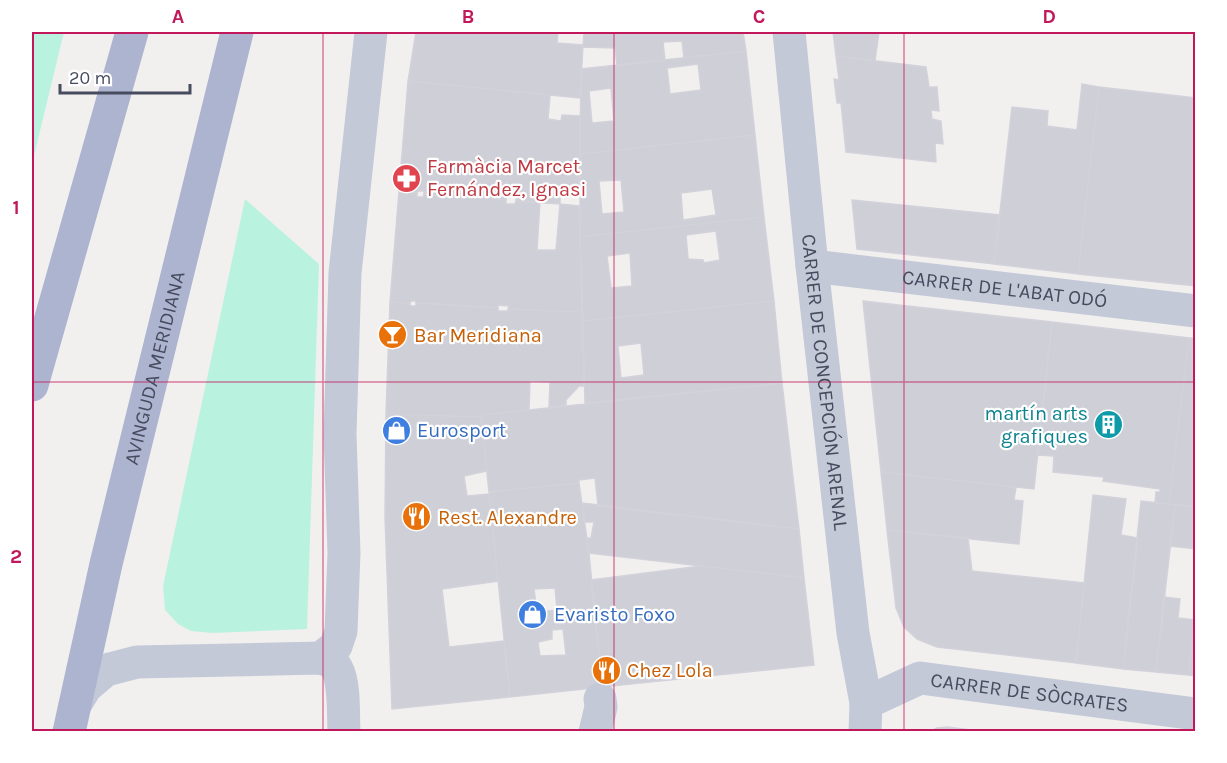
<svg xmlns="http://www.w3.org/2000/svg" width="1227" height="763" viewBox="0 0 1227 763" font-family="Karla,sans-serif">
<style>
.green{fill:#baf2e0}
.building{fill:#cecfd7;stroke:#d3d2db;stroke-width:1.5;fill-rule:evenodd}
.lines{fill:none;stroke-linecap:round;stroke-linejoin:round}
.pedestrian{stroke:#c4c9d8;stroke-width:33}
.minor{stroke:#c4c9d8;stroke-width:33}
.primary{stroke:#adb4d0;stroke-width:33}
.grid{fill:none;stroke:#c2185b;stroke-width:1.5;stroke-opacity:0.55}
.labels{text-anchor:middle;stroke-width:4.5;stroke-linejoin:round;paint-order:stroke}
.health-label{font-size:20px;fill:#be3a42;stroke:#fff;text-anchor:start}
.street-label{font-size:20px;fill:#464b5e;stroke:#fff}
.food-label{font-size:20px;fill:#c56008;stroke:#fff;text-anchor:start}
.culture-label{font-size:20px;fill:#0d838f;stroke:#fff;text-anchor:end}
.shop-label{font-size:20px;fill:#366cbe;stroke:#fff;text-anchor:start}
.neatline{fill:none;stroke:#c2185b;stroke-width:2}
.grid-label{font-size:20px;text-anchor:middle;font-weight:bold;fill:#c2185b}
</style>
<rect width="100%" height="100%" fill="#f2f0ef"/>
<path class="green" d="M32,32H64L32,164Z
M245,199L319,264L307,629L212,633L191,631L178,624L165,610L163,586Z"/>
<path class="building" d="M416,32H558L557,43L583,45L580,98L408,81Z
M584,32H743L746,51L684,58L682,41L663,42L665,60L617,66L615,48L583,47Z
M833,32H879L875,61L836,56Z
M746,51L755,135L580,154L581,69ZM698,64L701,90L670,94L667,68ZM611,88L614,121L592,123L589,91Z
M836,56L926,67L929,87H937L939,111L931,110L932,119L941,121L943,144L935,143L936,162L846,152L841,103H837L834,79L839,80Z
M408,81L550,95L548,119L561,121L562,115L580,116L579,185L572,184L560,194V204L516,201V197L507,196L506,200L424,194V191H418L417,193L399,191Z
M1082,84L1099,87L1078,274L994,264L1012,107L1048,111L1047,126L1077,130Z
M1099,87L1196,98V286L1078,274Z
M755,135L764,217L580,237V154ZM621,180L624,212L602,214L599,181ZM712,189L716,215L683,220L681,193Z
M399,191L417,193V197H423L424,194L506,200V204H515L516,201L540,202L537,250H556L560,204L579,206L582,312L508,309L509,306L498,305V308L416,303V301H411L410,303L390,302Z
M852,200L1000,215L994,264L857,249Z
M764,217L774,301L583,321L580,237ZM716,231L720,260L704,263L703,260L688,259L686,235ZM630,253L632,286L611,288L607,256Z
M774,301L782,383L585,403L583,321ZM641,343L644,375L621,378L618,346Z
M863,301L1052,322L1034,489L881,472Z
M390,302L410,303V306H416V303L438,304L498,308V311H508V309L582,312L584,386H579L566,400V405L549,407L550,382L530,381L529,410L481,415V417L386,414Z
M1052,322L1189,338L1169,504L1155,503L1156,492H1160V489L1103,481L1104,477L1053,472L1054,456L1037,455Z
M1189,338H1196V507L1169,504Z
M782,383L799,529L598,506L595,478L579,480V483L489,492L481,415Z
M386,414L481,417L487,471L464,476L467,496L489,494L498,581L442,589L449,647L504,641L510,697L392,709L385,517Z
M881,472L1016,487L1014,500L1023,501L1019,544L887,530Z
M579,483L589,553L602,687L510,697L489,492ZM555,588L557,610L537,612L534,589ZM563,629L566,655L540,656L538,642L552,639V630Z
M1093,495L1126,499L1121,535L1138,538L1123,669L1076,663Z
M1141,501L1175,505L1156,672L1123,669Z
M582,503L799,529L804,578L589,553L586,538H591L594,522H584Z
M1175,505L1196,507V549L1170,546Z
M887,530L968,538L972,571L1084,583L1076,663L937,647L917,639L904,627L896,608Z
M701,566L804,578L814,665L602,687L591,580Z
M1164,597L1180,599L1178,618L1195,620L1188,675L1156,672Z
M1196,612V676L1188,675Z
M947,727L987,732H929L937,728Z"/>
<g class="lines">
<path class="pedestrian" d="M595,732L601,707L600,699"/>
<g class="minor">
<path id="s1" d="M789,32L812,266L853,633L866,703L865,732"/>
<path id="s2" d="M812,266L1196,311"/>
<path d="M321,658L336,646L341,631L344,553L340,434L345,273L371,32"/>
<path id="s3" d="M866,703L920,678L1196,714"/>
<path d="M75,705L86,687L106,670L137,662L321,658C327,660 334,662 337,669C345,684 343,714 344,732"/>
</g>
<g class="primary">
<path d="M32,385L132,32"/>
<path id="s4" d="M69,732L106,564L237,32"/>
</g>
</g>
<path class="grid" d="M323,32V732M614,32V732M904,32V732M32,382H1196"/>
<defs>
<symbol id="pharmacy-disc" viewBox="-11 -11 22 22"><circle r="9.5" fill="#e0444e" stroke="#fff"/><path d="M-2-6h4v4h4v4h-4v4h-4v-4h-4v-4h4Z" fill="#fff"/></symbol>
<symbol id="bar-disc" viewBox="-11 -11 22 22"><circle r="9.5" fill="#e8710a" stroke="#fff"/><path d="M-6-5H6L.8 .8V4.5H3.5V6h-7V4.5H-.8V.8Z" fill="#fff"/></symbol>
<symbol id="building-disc" viewBox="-11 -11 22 22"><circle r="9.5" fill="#0f9aa8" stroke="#fff"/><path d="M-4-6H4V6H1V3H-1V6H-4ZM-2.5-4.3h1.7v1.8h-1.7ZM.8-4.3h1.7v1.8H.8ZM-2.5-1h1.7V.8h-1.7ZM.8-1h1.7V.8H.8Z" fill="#fff"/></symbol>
<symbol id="shop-disc" viewBox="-11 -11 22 22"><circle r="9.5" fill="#3f7fe0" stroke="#fff"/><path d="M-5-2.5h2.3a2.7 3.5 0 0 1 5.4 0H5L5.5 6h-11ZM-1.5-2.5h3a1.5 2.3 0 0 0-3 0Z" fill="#fff"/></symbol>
<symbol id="restaurant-disc" viewBox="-11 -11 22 22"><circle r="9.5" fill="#e8710a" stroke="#fff"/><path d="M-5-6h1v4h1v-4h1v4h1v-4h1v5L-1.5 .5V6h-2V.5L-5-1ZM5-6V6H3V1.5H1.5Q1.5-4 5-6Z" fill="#fff"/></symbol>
</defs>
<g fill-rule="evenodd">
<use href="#pharmacy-disc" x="390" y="162" width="33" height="33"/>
<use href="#bar-disc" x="376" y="318" width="33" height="33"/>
<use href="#building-disc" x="1092" y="408" width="33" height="33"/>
<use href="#shop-disc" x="380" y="414" width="33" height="33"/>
<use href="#restaurant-disc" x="400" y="500" width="33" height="33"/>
<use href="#shop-disc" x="516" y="598" width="33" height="33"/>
<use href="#restaurant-disc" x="590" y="654" width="33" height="33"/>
</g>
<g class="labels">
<g class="health-label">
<text x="427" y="173">Farmàcia Marcet<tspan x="427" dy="23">Fernández, Ignasi</tspan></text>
</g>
<g class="street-label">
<text dy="7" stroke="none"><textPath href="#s2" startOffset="194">CARRER DE L'ABAT ODÓ</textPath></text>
<text dy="7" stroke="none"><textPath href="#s4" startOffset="374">AVINGUDA MERIDIANA</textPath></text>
<text dy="7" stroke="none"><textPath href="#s1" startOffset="352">CARRER DE CONCEPCIÓN ARENAL</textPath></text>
<text dy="7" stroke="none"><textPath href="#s3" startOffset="170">CARRER DE SÒCRATES</textPath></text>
</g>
<g class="food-label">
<text x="414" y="342">Bar Meridiana</text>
<text x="438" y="524">Rest. Alexandre</text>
<text x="627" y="677">Chez Lola</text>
</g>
<g class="culture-label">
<text x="1088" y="420">martín arts<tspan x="1088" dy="23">grafiques</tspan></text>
</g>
<g class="shop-label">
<text x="417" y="437">Eurosport</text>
<text x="554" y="621">Evaristo Foxo</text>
</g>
</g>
<rect width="1227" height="763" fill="none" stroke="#ffffff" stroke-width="66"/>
<path d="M60 84v9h130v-9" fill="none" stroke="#464b5e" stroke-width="3"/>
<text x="69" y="84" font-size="18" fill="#464b5e" stroke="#ffffff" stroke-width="4.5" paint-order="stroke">20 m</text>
<rect x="33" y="33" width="1161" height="697" class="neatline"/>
<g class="grid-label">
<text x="178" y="23">A</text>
<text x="468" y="23">B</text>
<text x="759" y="23">C</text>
<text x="1049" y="23">D</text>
<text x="16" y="214">1</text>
<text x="16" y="563">2</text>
</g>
</svg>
